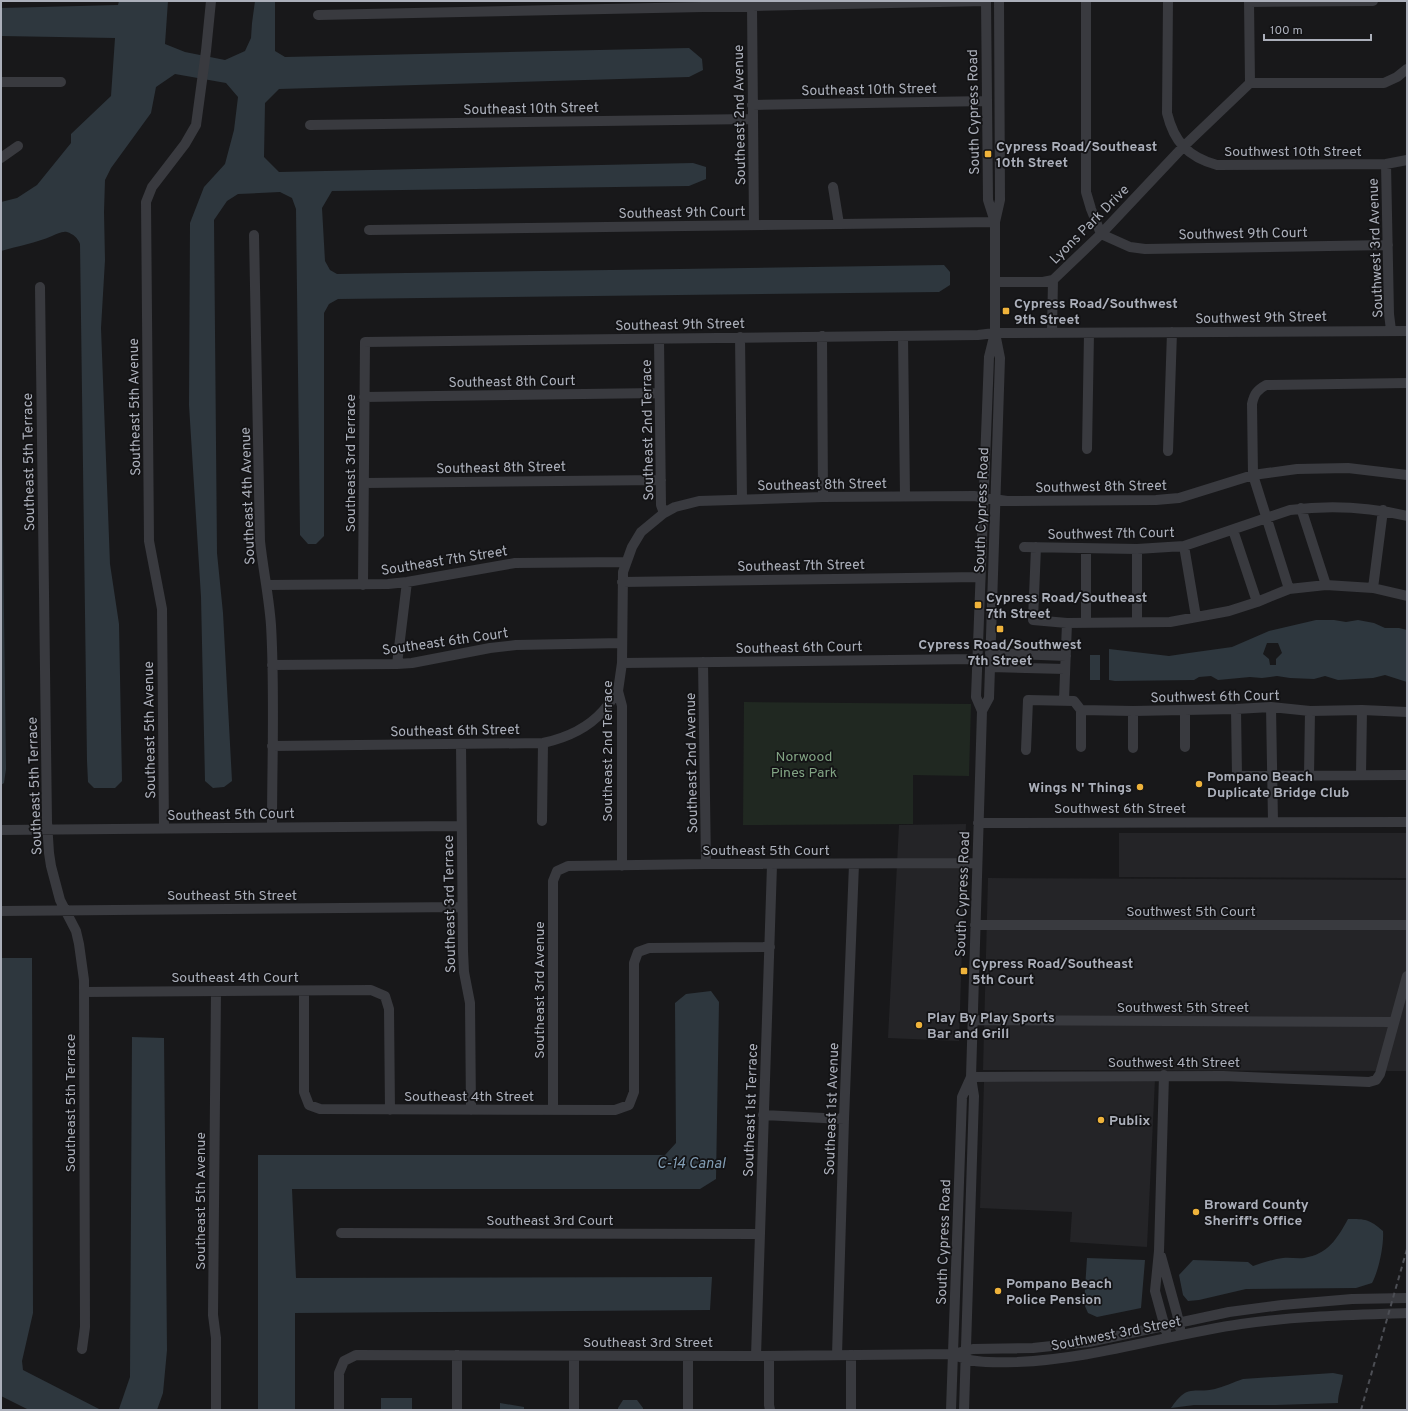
<svg xmlns="http://www.w3.org/2000/svg" width="1408" height="1411" viewBox="0 0 1408 1411" font-family="Overpass,sans-serif">
<style>
.built{fill:#242427}
.green{fill:#202821}
.water{fill:#2e373e;fill-rule:evenodd}
.lines{fill:none;stroke-linecap:round;stroke-linejoin:round}
.minor{stroke:#393a3f;stroke-width:10}
.rail{stroke:#4c4e54;stroke-width:2;stroke-dasharray:5 4;stroke-linecap:butt}
.poi-dot{fill:#efb33b;stroke:#131315;stroke-width:1.5}
.labels{text-anchor:middle;stroke-width:3.5;stroke-linejoin:round;paint-order:stroke}
.street-label{font-size:14px;fill:#abafba;stroke:#131315}
.poi-label{font-size:14px;font-weight:bold;fill:#abafba;stroke:#131315;text-anchor:start}
.park-label{font-size:14px;fill:#82a484;stroke:#131315}
.water-label{font-size:15px;font-style:italic;fill:#829db4;stroke:#131315}
</style>
<rect width="100%" height="100%" fill="#18181a"/>
<path class="built" d="M966,824L959,1041L888,1038L899,825Z
M1119,833H1407V878L1119,877Z
M988,878L1407,880V1071L983,1070Z
M1155,1079L1147,1247L1070,1242L1072,1212L980,1208L984,1082Z"/>
<path class="green" d="M744,702L971,704L969,776L913,775V824L743,825Z"/>
<path class="water" d="M119,1H168L165,44L185,52L225,60L245,51L251,38L252,23L255,1H275V51L285,57L689,48L702,59L703,70L689,77L279,89L265,103L264,157L279,172L693,163L706,167V179L689,186L332,191L322,208L325,261L330,270L337,274L944,265L950,272V285L939,292L338,299L329,304L324,313V536L316,544H308L300,535L296,209L292,198L280,192L238,194L227,201L214,220L217,553L223,613L232,781L224,787L213,788L205,781L201,597L189,405L190,223L204,187L225,164L234,130L238,97L226,83L175,74L156,87L151,113L111,168L105,180L104,212L105,260L101,328L110,564L119,624L122,781L115,788H94L88,782L87,761L80,244C78,238 73,234 67,232C62,231 57,234 52,236C36,243 18,246 1,251V202L17,198L37,185L71,143V134L111,96L115,38L1,36V8L118,5Z
M1,378L6,769L4,783L1,785Z
M1316,620H1334L1346,622L1358,620L1374,623L1385,628H1399L1407,630V682L1385,675L1373,678L1338,680L1325,676L1314,679L1290,678L1277,676L1262,678L1250,677L1218,680L1211,676L1199,677L1194,680L1115,681L1109,680V649L1169,656L1189,653L1232,647L1269,631ZM1267,643H1278L1282,653L1276,659V665H1270L1269,659L1263,654Z
M1090,655H1100V680H1090Z
M1,958H32L33,1313L22,1361L23,1370L101,1410H29L1,1396Z
M711,991L719,1002L716,1179L700,1189H292L296,1278L712,1277L710,1310L295,1313V1410H258V1155H665L676,1143L675,1003L686,994Z
M132,1037L164,1038L167,1350L163,1393L157,1410H117L119,1409L130,1377Z
M1348,1219C1366,1219 1369,1219 1383,1231C1384,1245 1379,1270 1372,1283L1356,1288L1246,1289L1199,1300L1188,1301L1183,1295L1179,1275L1193,1260L1248,1262L1253,1266C1263,1263 1273,1259 1283,1258C1290,1257 1297,1259 1304,1258C1328,1254 1337,1239 1348,1219Z
M1087,1258L1145,1260L1141,1308L1097,1317L1088,1313L1084,1304Z
M1333,1373L1343,1375C1342,1385 1338,1393 1338,1403L1276,1405H1194L1171,1408C1188,1383 1192,1394 1215,1389C1223,1387 1234,1382 1243,1379Z
M381,1398H412V1410H381Z
M623,1400H637L643,1408V1410H618V1408Z
M500,1403L524,1407V1410H500Z"/>
<g class="lines">
<path class="minor" d="M1086,1V192L1091,209L1101,234L1130,247L1145,249L1388,245
M1168,1L1167,113C1174,142 1188,157 1217,165L1386,164L1407,160
M1249,1L1250,83
M1249,2L1373,1
M752,6L754,225
M318,15L986,1L988,200L995,222
M1,82H61
M1250,83H1384L1397,77L1407,69
M752,105L987,101
M310,125L752,119
M1,158L18,146
M1386,164L1389,314L1391,330
M833,187L839,224
M369,230L995,222
M254,235L260,541C263,569 269,597 271,625C275,693 272,760 272,827
M995,282H1043L1053,280
M40,287L47,822L49,853L51,866L60,900L76,931L79,944L84,980L85,1327L82,1349
M1052,332L1053,280L1101,234L1183,147L1250,83
M822,336L823,497
M903,336L905,496
M740,337L742,499
M659,339L661,505L664,513
M364,397L659,393
M1087,449L1089,333
M1168,451L1172,332
M365,483L661,480
M1301,508L1326,585
M1233,530L1257,602
M1184,546L1196,617
M1024,547L1137,549L1184,546L1290,510C1329,505 1369,507 1407,516
M1036,547L1033,620L1067,623L1170,622L1229,611L1257,602L1289,589L1326,585L1373,588L1407,596
M1086,549V623
M1137,549V622
M622,582L980,577
M267,585L388,584L407,582L515,563L626,562
M363,585L365,342L978,335L995,333L1407,331
M1373,588L1383,510
M1289,589L1253,475L1252,404C1254,394 1257,390 1266,385L1407,383
M990,653L1066,656
M703,662L706,864
M622,663L977,659
M397,664L407,582
M272,665L397,664L412,663L490,648L516,645L622,643
M990,667L1065,669
M1064,700L1067,623
M1271,707L1273,822
M1236,709L1237,776L1407,775
M982,711L989,698L1000,358L995,333V222L1000,200L999,1
M1133,711V748
M461,744L463,951L464,972L470,1003L471,1110
M272,746L543,743C566,738 587,729 603,711C609,705 613,697 618,691
M1081,747V710
M1185,747V710
M1026,750L1028,700L1074,701L1081,710L1133,711L1236,709L1271,707L1310,711L1362,710L1407,712
M1361,775L1362,710
M1309,776L1310,711
M542,821L543,743
M978,823L1407,822
M164,828L162,609L149,541L146,202L152,187L185,144L196,125L206,51L211,1
M1,830L461,826
M622,866V706L618,691L622,663L623,572L632,547L641,532L664,513L675,507L699,501L823,497L974,496L1007,501L1156,500L1179,498L1253,475L1297,469L1348,468L1407,475
M1,911L462,907
M975,925H1407
M216,991L213,1315L216,1338V1410
M304,991V1092L309,1105L320,1109L615,1110L629,1105L634,1092V963L638,952L649,948L770,947
M84,992L371,990L385,996L389,1009L390,1110
M972,1020L1394,1022
M1164,1075L1159,1251L1155,1291L1166,1331
M971,1077L1223,1076L1369,1082L1376,1080L1380,1074L1407,976
M553,1110V881L557,871L568,866L706,864L977,863
M763,1115L844,1119
M341,1233L759,1234
M1161,1256L1177,1314L1180,1328
M457,1355V1410
M837,1355L844,1119L854,864
M574,1356V1410
M688,1356V1410
M756,1356L772,865
M769,1356V1405L770,1410
M960,1357C978,1364 998,1362 1017,1362C1093,1359 1166,1335 1241,1324C1296,1316 1352,1315 1407,1313
M339,1410V1373L344,1361L356,1355L756,1356L953,1354L973,1349L1033,1348L1089,1342L1229,1312L1282,1305L1352,1299L1407,1298
M851,1410V1355
M951,1410L962,1097L971,1077
M964,1410L974,1096L971,1077L982,711L976,697L989,357L995,333"/>
<path class="rail" d="M1361,1410L1407,1249"/>
</g>
<g class="poi-dot">
<rect x="984" y="150" width="8" height="8" rx="2"/>
<rect x="1002" y="307" width="8" height="8" rx="2"/>
<rect x="974" y="601" width="8" height="8" rx="2"/>
<rect x="996" y="625" width="8" height="8" rx="2"/>
<circle cx="1199" cy="784" r="4"/>
<circle cx="1140" cy="787" r="4"/>
<rect x="960" y="967" width="8" height="8" rx="2"/>
<circle cx="919" cy="1025" r="4"/>
<circle cx="1101" cy="1120" r="4"/>
<circle cx="1196" cy="1212" r="4"/>
<circle cx="998" cy="1291" r="4"/>
</g>
<g class="labels">
<g class="street-label">
<text transform="translate(869 89) rotate(-1)" y="5">Southeast 10th Street</text>
<text transform="translate(531 108) rotate(-1)" y="5">Southeast 10th Street</text>
<text transform="translate(973 112) rotate(-91)" y="5">South Cypress Road</text>
<text transform="translate(739 115) rotate(-91)" y="5">Southeast 2nd Avenue</text>
<text x="1293" y="156">Southwest 10th Street</text>
<text transform="translate(682 212) rotate(-1)" y="5">Southeast 9th Court</text>
<text transform="translate(1089 224) rotate(-45)" y="5">Lyons Park Drive</text>
<text transform="translate(1243 233) rotate(-1)" y="5">Southwest 9th Court</text>
<text transform="translate(1375 248) rotate(-92)" y="5">Southwest 3rd Avenue</text>
<text transform="translate(1261 317) rotate(-1)" y="5">Southwest 9th Street</text>
<text transform="translate(680 324) rotate(-1)" y="5">Southeast 9th Street</text>
<text transform="translate(512 381) rotate(-1)" y="5">Southeast 8th Court</text>
<text transform="translate(134 407) rotate(-91)" y="5">Southeast 5th Avenue</text>
<text transform="translate(647 430) rotate(-91)" y="5">Southeast 2nd Terrace</text>
<text transform="translate(28 462) rotate(-91)" y="5">Southeast 5th Terrace</text>
<text transform="translate(350 463) rotate(-90)" y="5">Southeast 3rd Terrace</text>
<text transform="translate(501 467) rotate(-1)" y="5">Southeast 8th Street</text>
<text transform="translate(822 484) rotate(-1)" y="5">Southeast 8th Street</text>
<text transform="translate(1101 486) rotate(-1)" y="5">Southwest 8th Street</text>
<text transform="translate(247 496) rotate(-92)" y="5">Southeast 4th Avenue</text>
<text transform="translate(981 510) rotate(-88)" y="5">South Cypress Road</text>
<text transform="translate(1111 533) rotate(-1)" y="5">Southwest 7th Court</text>
<text transform="translate(444 560) rotate(-9)" y="5">Southeast 7th Street</text>
<text transform="translate(801 565) rotate(-1)" y="5">Southeast 7th Street</text>
<text transform="translate(445 641) rotate(-8)" y="5">Southeast 6th Court</text>
<text transform="translate(799 647) rotate(-1)" y="5">Southeast 6th Court</text>
<text transform="translate(1215 696) rotate(-1)" y="5">Southwest 6th Court</text>
<text transform="translate(149 730) rotate(-91)" y="5">Southeast 5th Avenue</text>
<text transform="translate(455 730) rotate(-1)" y="5">Southeast 6th Street</text>
<text transform="translate(607 751) rotate(-90)" y="5">Southeast 2nd Terrace</text>
<text transform="translate(691 763) rotate(-91)" y="5">Southeast 2nd Avenue</text>
<text transform="translate(34 786) rotate(-92)" y="5">Southeast 5th Terrace</text>
<text x="1120" y="813">Southwest 6th Street</text>
<text transform="translate(231 814) rotate(-1)" y="5">Southeast 5th Court</text>
<text x="766" y="855">Southeast 5th Court</text>
<text transform="translate(962 894) rotate(-88)" y="5">South Cypress Road</text>
<text x="232" y="900">Southeast 5th Street</text>
<text transform="translate(449 904) rotate(-91)" y="5">Southeast 3rd Terrace</text>
<text x="1191" y="916">Southwest 5th Court</text>
<text x="235" y="982">Southeast 4th Court</text>
<text transform="translate(539 990) rotate(-90)" y="5">Southeast 3rd Avenue</text>
<text x="1183" y="1012">Southwest 5th Street</text>
<text x="1174" y="1067">Southwest 4th Street</text>
<text x="469" y="1101">Southeast 4th Street</text>
<text transform="translate(70 1103) rotate(-90)" y="5">Southeast 5th Terrace</text>
<text transform="translate(831 1109) rotate(-88)" y="5">Southeast 1st Avenue</text>
<text transform="translate(750 1110) rotate(-88)" y="5">Southeast 1st Terrace</text>
<text transform="translate(200 1201) rotate(-90)" y="5">Southeast 5th Avenue</text>
<text x="550" y="1225">Southeast 3rd Court</text>
<text transform="translate(943 1242) rotate(-88)" y="5">South Cypress Road</text>
<text transform="translate(1116 1333) rotate(-11)" y="5">Southwest 3rd Street</text>
<text x="648" y="1347">Southeast 3rd Street</text>
</g>
<g class="poi-label">
<text x="996" y="151">Cypress Road/Southeast<tspan x="996" dy="16">10th Street</tspan></text>
<text x="1014" y="308">Cypress Road/Southwest<tspan x="1014" dy="16">9th Street</tspan></text>
<text x="986" y="602">Cypress Road/Southeast<tspan x="986" dy="16">7th Street</tspan></text>
<text x="1000" y="649" text-anchor="middle">Cypress Road/Southwest<tspan x="1000" dy="16">7th Street</tspan></text>
<text x="1207" y="781">Pompano Beach<tspan x="1207" dy="16">Duplicate Bridge Club</tspan></text>
<text x="1132" y="792" text-anchor="end">Wings N' Things</text>
<text x="972" y="968">Cypress Road/Southeast<tspan x="972" dy="16">5th Court</tspan></text>
<text x="927" y="1022">Play By Play Sports<tspan x="927" dy="16">Bar and Grill</tspan></text>
<text x="1109" y="1125">Publix</text>
<text x="1204" y="1209">Broward County<tspan x="1204" dy="16">Sheriff's Office</tspan></text>
<text x="1006" y="1288">Pompano Beach<tspan x="1006" dy="16">Police Pension</tspan></text>
</g>
<g class="park-label">
<text x="804" y="761">Norwood<tspan x="804" dy="16">Pines Park</tspan></text>
</g>
<g class="water-label">
<text x="691" y="1168">C-14 Canal</text>
</g>
</g>
<rect width="1408" height="1411" fill="none" stroke="#abafba" stroke-width="4"/>
<path d="M1264 34v6h107v-6" fill="none" stroke="#abafba" stroke-width="2"/>
<text x="1270" y="34" font-size="12" fill="#abafba" stroke="#131315" stroke-width="3" paint-order="stroke">100 m</text>
</svg>
